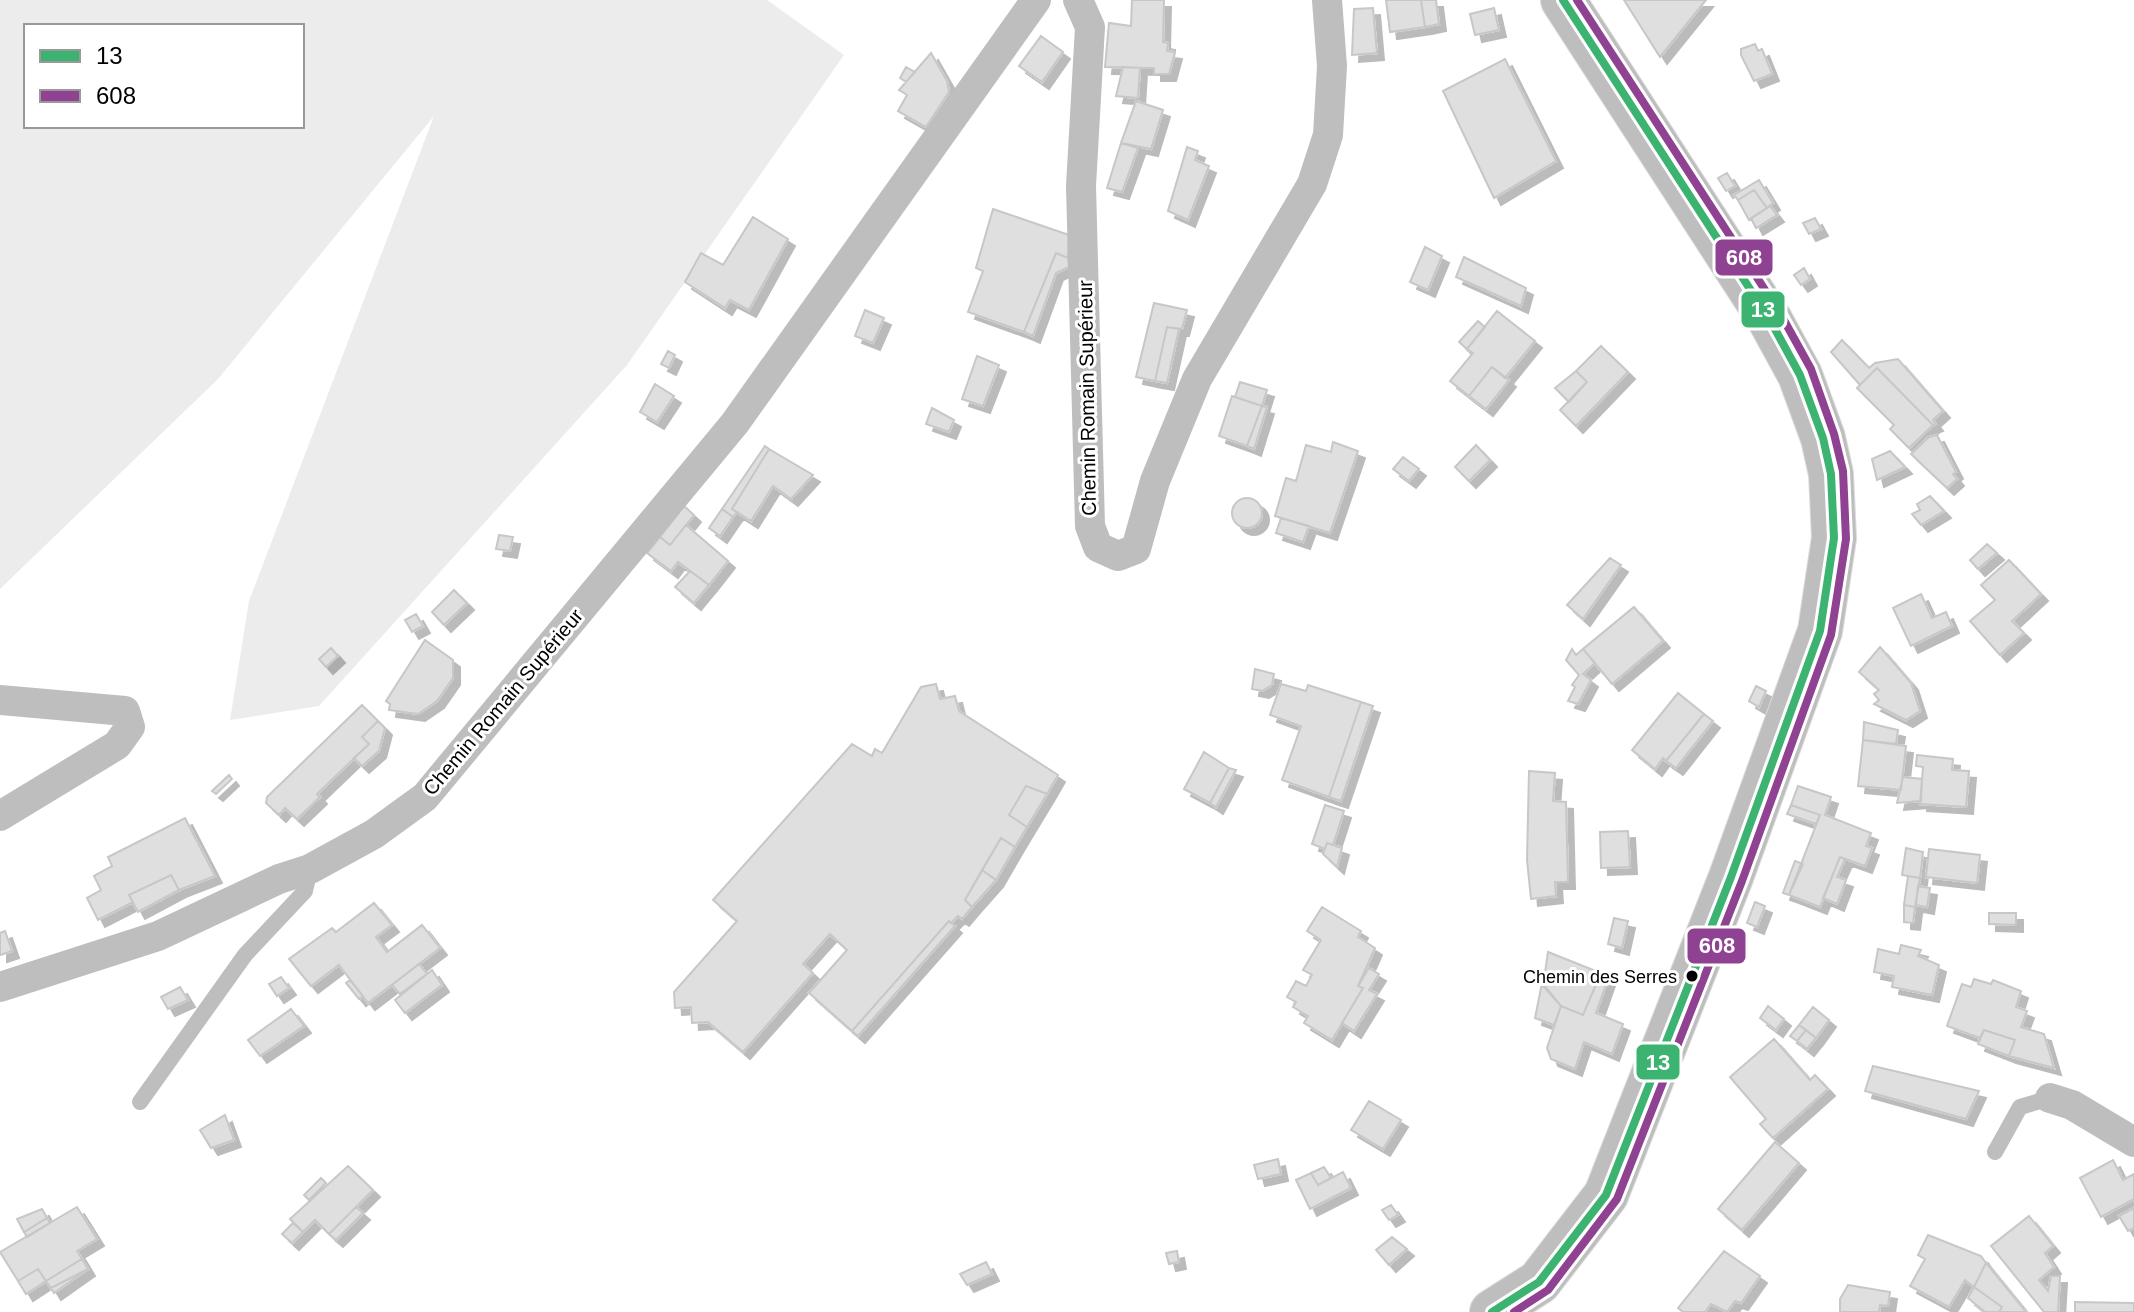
<svg xmlns="http://www.w3.org/2000/svg" width="2134" height="1312" viewBox="0 0 2134 1312" font-family="Arial,sans-serif">
<style>
.green{fill:#ececec;fill-rule:evenodd}
.building{fill:#dfdfdf;stroke:#c7c7c7;stroke-width:2;filter:url(#shadow)}
.lines{fill:none;stroke-linecap:round;stroke-linejoin:round}
.primary-casing{stroke:#dbdbdb;stroke-width:46}
.service{stroke:#bebebe;stroke-width:16}
.minor{stroke:#bebebe;stroke-width:30}
.primary{stroke:#bebebe;stroke-width:44}
.bus-1-casing{stroke:#fff;stroke-width:14}
.bus-2-casing{stroke:#fff;stroke-width:14}
.bus-1{stroke:#3cb371;stroke-width:8}
.bus-2{stroke:#904292;stroke-width:8}
.bus-dot{fill:#000;stroke:#fff;stroke-width:3}
.labels{text-anchor:middle;stroke-width:6;stroke-linejoin:round;paint-order:stroke}
.bus-label{font-size:18px;fill:#000;stroke:#fff;text-anchor:end}
.street-label{font-size:20px;fill:#000;stroke:#fff}
.line-badge{stroke:#fff;stroke-width:3}
.badge-label{font-size:22px;text-anchor:middle;font-weight:bold;fill:#fff}
</style>
<defs>
<filter id="shadow"><feDropShadow dx="7" dy="7" stdDeviation="0" flood-color="#0004"/></filter>
</defs>
<rect width="100%" height="100%" fill="#fff"/>
<path class="green" d="M0,0H767L844,55L627,365L319,706L230,720L249,601L434,116L218,379L0,589ZM26,26H302V126H26Z"/>
<path class="building" d="M1132,0H1164L1163,42L1168,43L1167,51L1175,52L1169,74H1154V68L1105,67L1109,23L1131,26Z
M1386,0H1421L1425,27L1390,32Z
M1421,0H1436L1439,24L1425,27Z
M1624,0H1706L1660,57Z
M1373,8L1377,53L1352,55L1354,9Z
M1494,8L1499,30L1475,35L1470,14Z
M1041,36L1063,52L1042,82L1019,66Z
M1755,44L1758,51L1762,49L1772,74L1754,81L1741,55V49Z
M931,53L947,81L949,92L926,127L898,111L907,95L899,90Z
M1505,59L1556,161L1494,198L1443,91Z
M906,67L915,72L906,82L900,78Z
M1123,67L1140,68L1138,98L1116,96Z
M1136,101L1163,110L1151,149L1121,143Z
M1121,143L1138,148L1122,192L1107,188Z
M1187,147L1198,151L1195,160L1209,166L1188,220L1168,211Z
M1727,173L1735,186L1726,191L1718,178Z
M1759,180L1773,203L1767,208L1754,190L1738,200L1734,195Z
M1754,190L1767,208L1749,220L1738,200Z
M1770,206L1777,215L1756,228L1751,218Z
M993,209L1069,235L1068,258L1056,253L1024,332L968,312L983,271L976,268Z
M753,217L788,239L749,310L730,300L725,308L685,282L701,253L723,265Z
M1815,218L1821,229L1809,234L1803,223Z
M1425,247L1442,256L1428,290L1410,282Z
M1056,253L1068,258L1069,267L1056,273L1033,336L1024,332Z
M1464,257L1526,288L1521,306L1456,277Z
M1804,268L1810,279L1801,285L1794,275Z
M1154,303L1187,310L1182,329L1167,327L1155,381L1136,377Z
M865,310L884,318L873,343L855,336Z
M1497,311L1535,341L1505,378L1492,367L1469,396L1450,381L1473,353L1467,349Z
M1478,321L1485,327L1467,349L1459,342Z
M1167,327L1179,329L1167,383L1155,381Z
M1842,340L1869,368L1875,363L1898,359L1943,411L1933,420L1936,424L1933,425L1877,368L1860,385L1831,352Z
M1601,346L1628,372L1576,426L1560,410L1587,382L1576,371Z
M668,351L675,355L669,368L661,364Z
M977,356L999,365L983,406L962,399Z
M1492,367L1509,380L1486,409L1469,396Z
M1877,368L1933,425L1909,448L1890,429L1894,425L1857,388Z
M1576,371L1587,382L1569,402L1555,388Z
M1240,382L1267,390L1262,406L1235,397Z
M655,384L674,396L657,422L640,412Z
M1232,396L1262,406L1247,446L1219,436Z
M1262,406L1267,407L1254,449L1247,446Z
M932,408L954,420L949,432L926,424Z
M1937,435L1956,472L1953,474L1957,479L1947,488L1911,454L1929,437Z
M1333,442L1358,451L1330,533L1275,516L1286,478L1296,481L1306,445L1331,452Z
M1476,445L1490,460L1469,481L1455,467Z
M765,446L769,449L732,509L737,512L733,517L722,509Z
M769,449L813,475L791,499L773,486L751,521L732,509Z
M1890,451L1905,467L1877,480L1872,459Z
M1403,457L1419,469L1409,481L1393,469Z
M1930,496L1944,511L1921,525L1912,514L1920,510L1917,504Z
M1232 513a15 15 0 1 1 30 0a15 15 0 1 1-30 0Z
M684,506L694,515L670,545L660,537Z
M722,509L733,517L720,536L709,528Z
M1281,518L1309,526L1303,542L1276,533Z
M686,525L728,561L709,585L678,562L671,571L647,553L660,537L670,545Z
M499,535L513,537L510,551L496,549Z
M1987,544L1997,553L1978,569L1970,560Z
M1610,558L1621,565L1583,619L1567,605Z
M2009,560L2041,594L2012,621L2024,633L2000,655L1970,621L1995,600L1981,585Z
M690,571L709,585L694,603L675,587Z
M454,590L467,603L444,625L432,612Z
M1921,594L1932,618L1946,612L1952,626L1911,646L1893,608Z
M1634,607L1663,641L1612,684L1583,649Z
M416,614L423,626L412,632L405,620Z
M425,640L453,660V678L437,701L418,714L389,710L390,704L386,701Z
M1880,647L1911,683L1920,711L1906,720L1874,704L1879,700L1874,694L1879,690L1859,672Z
M331,648L338,656L326,667L319,659Z
M1572,649L1576,655L1583,649L1595,663L1583,674L1591,680L1578,704L1568,701L1575,687L1572,685L1579,675L1566,660Z
M1255,669L1274,674L1272,685L1262,691L1252,689Z
M936,684L940,699L955,696L959,711L1058,775L1047,794L1026,786L1009,815L1027,827L1015,847L1001,838L965,900L972,907L962,919L958,916L951,923L949,921L852,1031L809,993L847,950L830,934L803,964L813,973L743,1052L708,1022L692,1023L691,1007L675,1008L674,992L737,921L713,900L852,744L872,756L875,749L882,753L921,687Z
M1281,684L1306,691L1308,685L1361,702L1329,797L1282,780L1301,726L1270,715Z
M1756,686L1766,691L1759,707L1749,701Z
M1678,693L1704,714L1666,761L1663,758L1655,769L1632,750Z
M1361,702L1373,706L1341,801L1329,797Z
M362,705L378,721L362,737L369,744L317,794L320,797L297,819L285,808L279,815L266,803L267,797Z
M1704,714L1713,721L1676,768L1666,761Z
M378,721L385,728L379,751L362,766L354,758L369,744L362,737Z
M1864,722L1898,730L1896,744L1863,740Z
M1863,740L1906,746L1901,790L1858,786Z
M1204,752L1229,768L1210,803L1184,789Z
M1917,755L1953,759L1952,770L1969,771L1966,807L1920,804L1923,767L1916,766Z
M1229,768L1236,770L1216,807L1210,803Z
M1529,771L1555,773L1553,801L1566,802L1568,882H1555L1556,896L1531,899L1527,860Z
M229,775L232,779L216,794L212,791Z
M1903,777L1922,779L1921,801L1897,803Z
M1026,786L1047,794L1027,827L1009,815Z
M1798,786L1831,797L1825,815L1871,833L1866,846L1872,848L1865,866L1840,857L1820,907L1789,895L1820,815L1791,805Z
M1325,805L1344,811L1333,845L1327,843L1325,849L1312,844Z
M1791,805L1820,815L1816,824L1787,814Z
M185,818L215,876L179,890L171,875L129,895L133,902L98,920L87,898L101,890L94,876L112,866L108,857Z
M1628,831L1630,867L1601,868L1600,832Z
M1001,838L1015,847L996,880L982,870Z
M1327,843L1342,848L1337,867L1323,854Z
M1906,848L1923,852L1920,878L1902,875Z
M1929,849L1980,855L1977,883L1926,877Z
M1840,857L1845,859L1837,877L1846,880L1837,904L1823,898Z
M1795,861L1803,864L1789,895L1783,893Z
M982,870L996,880L972,907L965,900Z
M171,875L179,890L138,912L129,895Z
M1908,876L1920,878L1915,907L1904,905Z
M1918,886L1930,888L1927,907L1916,905Z
M1755,902L1765,906L1757,927L1747,923Z
M374,903L392,925L376,937L387,952L422,925L440,948L368,1003L339,965L311,986L289,959L332,928L336,932Z
M1904,905L1915,907L1913,923L1904,922Z
M1322,907L1361,931L1358,937L1375,948L1358,986L1363,988L1332,1040L1304,1023L1308,1016L1293,1007L1296,1002L1287,997L1296,981L1306,986L1312,975L1303,970L1321,940L1307,931Z
M1989,913H2016V925L1989,924Z
M1614,918L1628,921L1622,948L1608,944Z
M949,921L955,926L858,1036L852,1031Z
M5,931L12,951L0,955V933Z
M1901,945L1921,950L1918,956L1939,965L1932,995L1892,987L1894,976L1874,972L1878,949L1899,954Z
M1548,952L1601,973L1583,1015L1561,1006L1543,986Z
M419,964L427,974L400,994L392,985Z
M1369,968L1379,974L1369,990L1377,994L1354,1031L1342,1023L1363,988L1358,986Z
M432,970L442,985L405,1013L395,1000Z
M1601,973L1609,976L1596,1013L1623,1024L1612,1054L1584,1042L1575,1069L1551,1059L1547,1048L1561,1006L1583,1015Z
M281,977L289,988L277,996L269,984Z
M1974,979L1991,984L1993,980L2021,991L2016,1007L2027,1011L2021,1027L2044,1034L2054,1068L2009,1056L2015,1040L1984,1030L1980,1038L1947,1026L1962,984L1971,987Z
M350,980L363,996L359,999L346,983Z
M1542,983L1561,1006L1554,1025L1535,1018Z
M180,987L188,1000L168,1009L161,997Z
M1768,1006L1784,1019L1776,1030L1760,1018Z
M1813,1007L1829,1020L1816,1038L1799,1025Z
M291,1009L304,1026L260,1056L248,1040Z
M1799,1025L1806,1030L1797,1041L1790,1036Z
M1806,1030L1816,1038L1807,1049L1797,1041Z
M1984,1030L2015,1040L2009,1056L1978,1044Z
M1774,1039L1810,1080L1815,1075L1828,1089L1773,1138L1760,1124L1766,1119L1730,1077Z
M1873,1066L1979,1091L1966,1119L1865,1091Z
M1369,1101L1401,1120L1383,1149L1351,1130Z
M225,1115L234,1140L211,1148L200,1130Z
M1775,1142L1799,1163L1742,1230L1718,1209Z
M1278,1159L1281,1174L1258,1179L1254,1165Z
M2113,1160L2123,1180L2134,1174V1199L2101,1217L2080,1178Z
M348,1166L373,1190L329,1234L315,1220L303,1232L290,1219Z
M1324,1167L1331,1178L1318,1185L1311,1173Z
M1343,1172L1351,1188L1310,1209L1296,1180L1311,1173L1318,1185Z
M321,1178L326,1183L309,1200L304,1195Z
M1391,1205L1398,1215L1389,1220L1382,1210Z
M77,1207L97,1239L77,1251L82,1259L46,1281L38,1269L18,1281L0,1252Z
M356,1207L363,1213L336,1240L329,1234Z
M2134,1208V1228L2128,1231L2119,1216Z
M42,1209L47,1218L24,1232L17,1219Z
M2029,1216L2053,1246L2045,1253L2054,1267L2039,1280L2048,1291L2051,1276H2060L2058,1312H2044L1991,1246Z
M47,1218L50,1223L27,1237L24,1232Z
M293,1223L303,1232L292,1243L282,1234Z
M1928,1235L1981,1256L1986,1263L1974,1287L1965,1280L1949,1307L1910,1286L1925,1259L1918,1255Z
M1392,1237L1407,1249L1389,1265L1376,1250Z
M1177,1251L1179,1262L1169,1264L1166,1253Z
M1724,1251L1760,1276L1741,1303L1735,1301L1727,1312L1711,1304L1705,1312H1683L1678,1308Z
M82,1259L88,1269L51,1288L46,1281Z
M986,1262L992,1274L967,1285L960,1274Z
M1986,1263L2026,1312H1999L2002,1307L1974,1287Z
M38,1269L46,1281L26,1294L18,1281Z
M88,1269L54,1293L51,1288Z
M1848,1285L1890,1292L1888,1306L1880,1305L1879,1312H1840V1299Z
M1974,1287L2002,1307L1999,1312H1985L1968,1298Z
M2075,1302L2134,1303V1312H2075Z"/>
<g class="lines">
<defs>
<path id="primary" d="M1492,1312L1539,1282L1606,1195L1731,877L1820,631L1834,538L1831,474L1823,438L1800,375L1770,320L1563,0"/>
</defs>
<use href="#primary" class="primary-casing"/>
<path class="service" d="M140,1102L245,955L305,891L310,869
M1995,1152L2020,1107L2050,1098"/>
<path class="minor" d="M1078,0L1090,27L1081,186L1090,526L1098,547L1118,556L1136,549L1155,481L1197,379L1312,184L1328,135L1332,66L1327,0
M0,700L125,711L130,727L117,745L0,816
M0,987L158,936L279,879L310,869L374,834L425,797L735,423L1036,0
M2050,1098L2072,1105L2134,1142"/>
<use href="#primary" class="primary"/>
<defs>
<path id="bus-1" d="M1492,1312L1539,1282L1606,1195L1731,877L1820,631L1834,538L1831,474L1823,438L1800,375L1770,320L1563,0"/>
<path id="bus-2" d="M1514,1312L1548,1290L1617,1199L1742,881L1831,635L1846,539L1843,471L1834,434L1811,369L1780,313L1577,0"/>
</defs>
<use href="#bus-1" class="bus-1-casing"/>
<use href="#bus-2" class="bus-2-casing"/>
<use href="#bus-1" class="bus-1"/>
<use href="#bus-2" class="bus-2"/>
</g>
<circle class="bus-dot" cx="1692" cy="976" r="7"/>
<g class="labels">
<g class="bus-label">
<text x="1677" y="983">Chemin des Serres</text>
</g>
<g class="street-label">
<text transform="translate(1087 398) rotate(-91)" y="7">Chemin Romain Supérieur</text>
<text transform="translate(503 702) rotate(-50)" y="7">Chemin Romain Supérieur</text>
</g>
</g>
<g class="line-badge">
<rect x="1714" y="238" width="60" height="39" rx="8" fill="#904292"/>
<rect x="1740" y="290" width="46" height="39" rx="8" fill="#3cb371"/>
<rect x="1686" y="927" width="61" height="38" rx="8" fill="#904292"/>
<rect x="1635" y="1043" width="46" height="38" rx="8" fill="#3cb371"/>
</g>
<g class="badge-label">
<text x="1744" y="265">608</text>
<text x="1763" y="317">13</text>
<text x="1717" y="953">608</text>
<text x="1658" y="1070">13</text>
</g>
<rect x="24" y="24" width="280" height="104" fill="#ffffff" stroke="#999999" stroke-width="2"/>
<rect x="40" y="50" width="40" height="12" fill="#3cb371" stroke="#999999" stroke-width="2"/>
<text x="96" y="64" font-size="24" fill="#000000">13</text>
<rect x="40" y="90" width="40" height="12" fill="#904292" stroke="#999999" stroke-width="2"/>
<text x="96" y="104" font-size="24" fill="#000000">608</text>
</svg>
